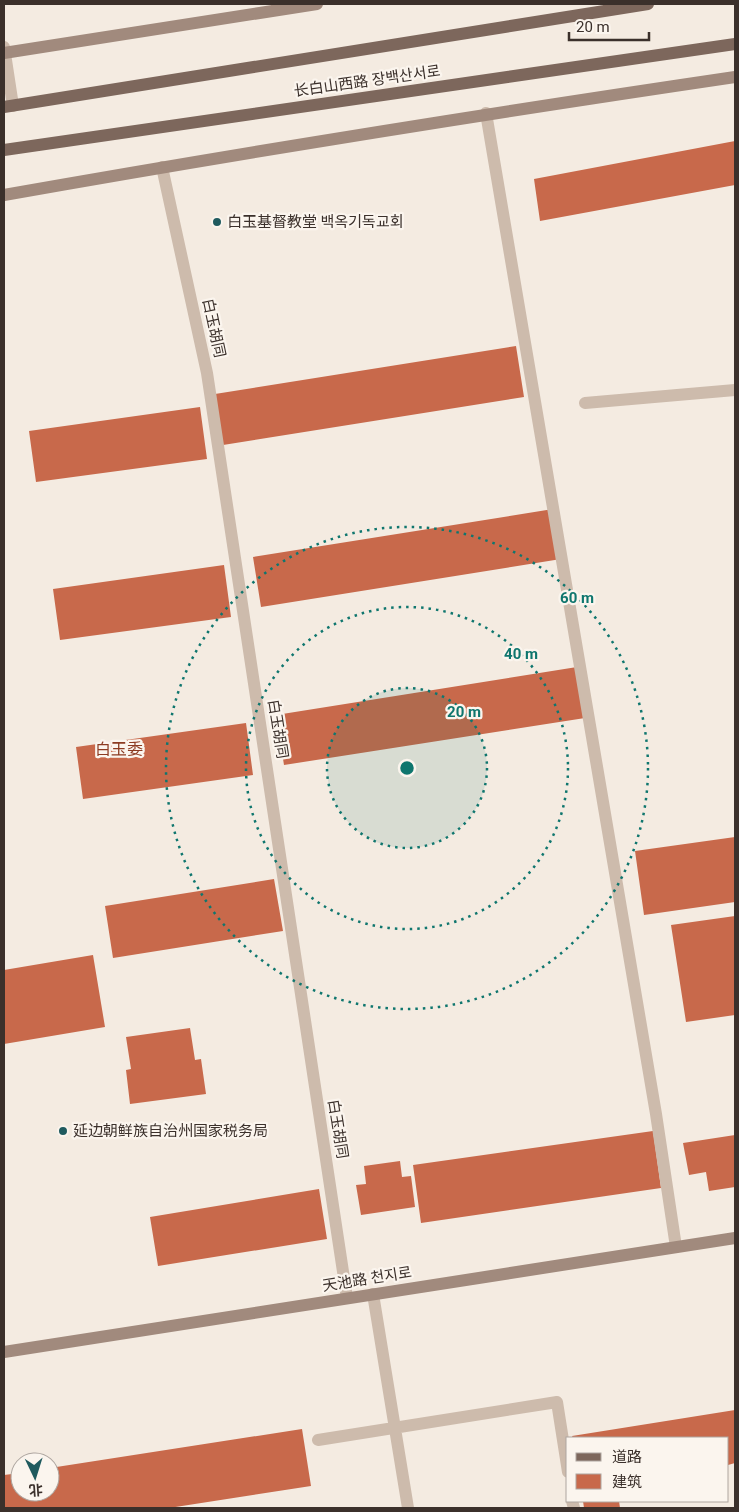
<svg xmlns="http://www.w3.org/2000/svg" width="739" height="1512" viewBox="0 0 739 1512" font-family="Roboto,'Noto Sans SC','Noto Sans KR',sans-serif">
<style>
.building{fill:#c8694b}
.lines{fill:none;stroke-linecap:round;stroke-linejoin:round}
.lane{stroke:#cdbbac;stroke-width:12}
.street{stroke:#cdbbac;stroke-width:12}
.secondary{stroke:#a18a7d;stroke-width:12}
.primary{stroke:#7d675c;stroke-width:12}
.ring{fill:none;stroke:#0f766e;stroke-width:2.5;stroke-dasharray:2.5 5}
.poi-dot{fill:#1f5a5e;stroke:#fbf5ee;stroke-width:2}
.labels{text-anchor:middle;stroke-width:4.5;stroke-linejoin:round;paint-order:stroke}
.street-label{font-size:15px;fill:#3b302b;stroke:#fbf5ee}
.poi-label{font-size:15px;fill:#3b302b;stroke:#fbf5ee;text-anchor:start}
.neighbourhood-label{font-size:16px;fill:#8c3b22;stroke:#fbf5ee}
.centre{fill:#0f766e;stroke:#fbf5ee;stroke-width:2.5}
.ring-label{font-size:15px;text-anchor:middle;font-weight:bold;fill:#0f766e;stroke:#fbf5ee;stroke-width:4.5;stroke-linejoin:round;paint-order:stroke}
</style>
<rect width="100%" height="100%" fill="#f4ebe1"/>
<path class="building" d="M735,141V185L540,221L534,179Z
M516,346L524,397L223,445L215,394Z
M200,407L207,459L36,482L29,431Z
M553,509L561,559L261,607L253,557Z
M224,565L231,617L60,640L53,589Z
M577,667L585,718L284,765L276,715Z
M246,723L253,775L83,799L76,747Z
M735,837V902L644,915L635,851Z
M274,879L283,931L113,958L105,906Z
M735,916V1015L686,1022L671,925Z
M93,955L105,1027L4,1044V970Z
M190,1028L195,1060L201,1059L206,1094L130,1104L126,1070L131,1069L126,1037Z
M653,1131L661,1188L421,1223L413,1165Z
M735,1135V1187L709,1191L706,1172L689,1175L683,1143Z
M400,1161L402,1177L411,1176L415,1207L361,1215L356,1185L366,1184L364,1166Z
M319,1189L327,1239L158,1266L150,1217Z
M735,1410V1463L728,1465V1438H573L572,1436Z
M302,1429L311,1486L169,1508H4V1475L20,1473V1492H50V1468Z
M583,1501H619L620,1508H584Z"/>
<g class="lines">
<path class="lane" d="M585,403L735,390
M373,1294L408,1508
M318,1440L557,1402L568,1472
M572,1501L574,1508"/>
<path class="street" d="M4,47L13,106
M486,113L656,1114L676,1247
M162,167L207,373L347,1298"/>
<path class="secondary" d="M4,53L317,4
M4,195C247,152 491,113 735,77
M4,1352L735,1238"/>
<path class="primary" d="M4,107L648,4
M4,150L735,44"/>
</g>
<circle cx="407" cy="768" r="80" fill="#0f766e" fill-opacity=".12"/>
<g class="ring">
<circle cx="407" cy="768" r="80"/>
<circle cx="407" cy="768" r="161"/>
<circle cx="407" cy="768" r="241"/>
</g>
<g class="poi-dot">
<circle cx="217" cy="222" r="5"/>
<circle cx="63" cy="1131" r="5"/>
</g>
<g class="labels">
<g class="street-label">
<text transform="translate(367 81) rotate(-8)" y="5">长白山西路 장백산서로</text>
<text transform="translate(214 328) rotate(78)" y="5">白玉胡同</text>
<text transform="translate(278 729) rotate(81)" y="5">白玉胡同</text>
<text transform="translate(338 1129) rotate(81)" y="5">白玉胡同</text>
<text transform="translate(367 1279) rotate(-9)" y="5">天池路 천지로</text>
</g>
<g class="poi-label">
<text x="227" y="227">白玉基督教堂 백옥기독교회</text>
<text x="73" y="1136">延边朝鲜族自治州国家税务局</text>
</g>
<g class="neighbourhood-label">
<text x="119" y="755">白玉委</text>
</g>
</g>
<circle cx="407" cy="768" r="8" class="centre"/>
<g class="ring-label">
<text x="577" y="603">60 m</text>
<text x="521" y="659">40 m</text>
<text x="464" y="717">20 m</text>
</g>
<rect width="739" height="1512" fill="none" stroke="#3b302b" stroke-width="10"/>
<rect x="566" y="1437" width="162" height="65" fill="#fbf5ee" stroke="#aea6a0"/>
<rect x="576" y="1453" width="25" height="8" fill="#7d675c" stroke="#aea6a0"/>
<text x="612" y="1462" font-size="15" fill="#3b302b">道路</text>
<rect x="576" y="1474" width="25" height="15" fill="#c8694b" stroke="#aea6a0"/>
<text x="612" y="1487" font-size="15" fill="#3b302b">建筑</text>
<g transform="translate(35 1477) rotate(176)"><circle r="24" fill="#fbf5ee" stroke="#aea6a0"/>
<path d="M0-4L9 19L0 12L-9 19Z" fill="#1f5a5e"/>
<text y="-8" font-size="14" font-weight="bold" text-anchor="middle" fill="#3b302b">北</text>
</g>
<path d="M569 32v8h80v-8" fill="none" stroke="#3b302b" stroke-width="2.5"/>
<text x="576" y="32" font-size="15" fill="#3b302b" stroke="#fbf5ee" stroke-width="4" paint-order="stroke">20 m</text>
</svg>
